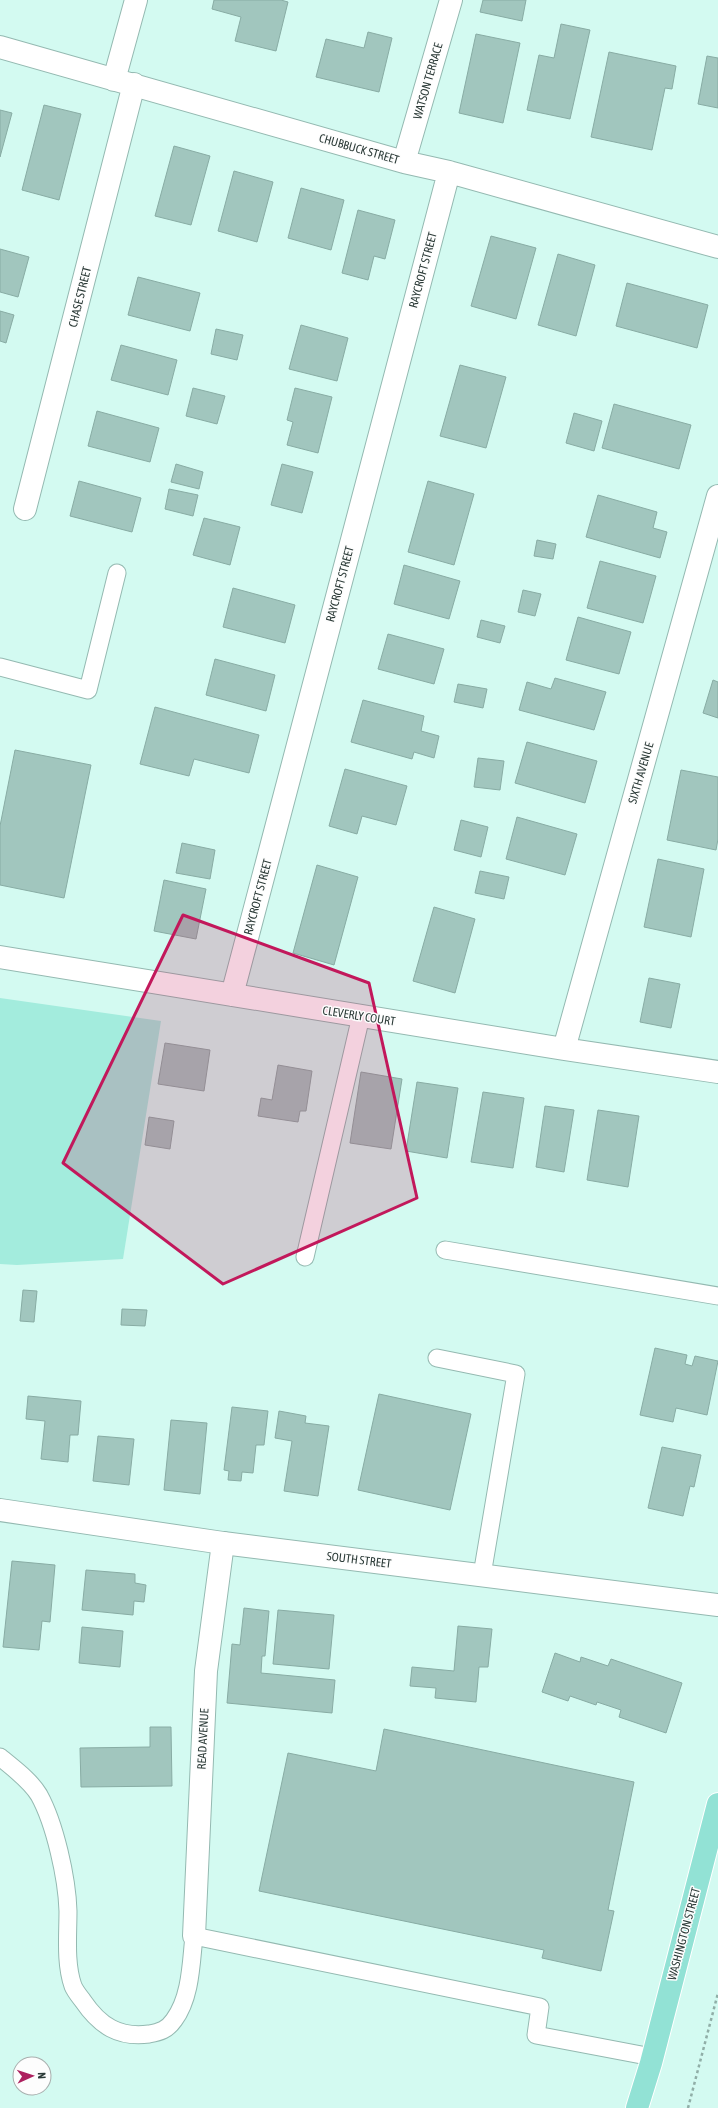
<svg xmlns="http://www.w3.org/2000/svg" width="718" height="2108" viewBox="0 0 718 2108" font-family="'Asap Condensed',sans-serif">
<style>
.green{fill:#a3ecdd}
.building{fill:#a1c6be;stroke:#88aca4}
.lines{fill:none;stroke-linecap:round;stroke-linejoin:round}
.lane-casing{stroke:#94b9b1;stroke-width:19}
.street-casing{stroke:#94b9b1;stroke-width:24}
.secondary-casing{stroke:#94b9b1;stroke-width:24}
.primary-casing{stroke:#fff;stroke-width:24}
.path{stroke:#90aea7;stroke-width:2.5;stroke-dasharray:3 3;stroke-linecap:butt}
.lane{stroke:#fff;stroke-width:17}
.street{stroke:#fff;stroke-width:22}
.secondary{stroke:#fff;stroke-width:22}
.primary{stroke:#92e2d5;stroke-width:22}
.marked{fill:#c2185b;fill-opacity:0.2;stroke:#c2185b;stroke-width:3;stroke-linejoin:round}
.labels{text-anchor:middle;stroke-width:3;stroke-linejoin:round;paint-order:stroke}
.street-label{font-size:12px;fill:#2c3b38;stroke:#fdfdfd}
</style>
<rect width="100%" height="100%" fill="#d3faf1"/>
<path class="green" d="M0,998L161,1021L123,1259L17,1265L0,1264Z"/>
<path class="building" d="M214,0H281L288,2L276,51L235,41L241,17L212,9Z
M483,0H526L522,21L480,12Z
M561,24L590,30L570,119L527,110L539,55L554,58Z
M368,32L392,38L379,92L316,77L326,39L364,48Z
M476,34L520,43L503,123L459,113Z
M609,52L676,66L672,89L665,88L652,150L591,137Z
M707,56L718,58V108L698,104Z
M44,105L81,114L59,200L22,190Z
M0,110L12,113L0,157Z
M174,146L210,156L191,225L155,216Z
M234,171L273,182L257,242L218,231Z
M301,188L344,200L331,250L288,238Z
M358,210L395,220L385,259L374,256L368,280L342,273Z
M491,236L536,248L516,319L471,306Z
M0,249L29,257L18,297L0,292Z
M558,254L595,265L576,336L538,325Z
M138,277L200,293L190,331L128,315Z
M627,283L708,305L697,348L616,326Z
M0,311L14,315L6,343L0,341Z
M301,325L348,338L337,381L289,369Z
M216,329L243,335L237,360L211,354Z
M121,345L177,360L168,395L111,380Z
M460,365L506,377L486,448L440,436Z
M193,388L225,396L217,424L186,416Z
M295,388L332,397L318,453L287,445L293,422L287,420Z
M614,404L691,425L679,469L602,448Z
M97,411L159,428L150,462L88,446Z
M574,413L602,421L594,451L566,443Z
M176,464L203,472L199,489L171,482Z
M282,464L313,472L302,513L271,505Z
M79,481L141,498L132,532L70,516Z
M428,481L474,494L454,565L408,552Z
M169,489L198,495L193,516L165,509Z
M598,495L657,512L653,528L667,532L660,558L586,537Z
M204,518L240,527L230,565L193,555Z
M537,540L556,544L553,559L534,556Z
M600,561L656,576L643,623L587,608Z
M404,565L460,581L449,619L394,604Z
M233,588L295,605L285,643L223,627Z
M523,590L541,594L535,616L518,612Z
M578,617L631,632L619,674L566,660Z
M481,620L505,626L500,643L477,637Z
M388,634L444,649L434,684L378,669Z
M215,659L275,675L266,711L206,695Z
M555,678L606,692L594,730L519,710L527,682L551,689Z
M713,680L718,682V718L703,713Z
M458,684L487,689L483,708L454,702Z
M363,700L424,716L421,731L439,736L434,758L414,752L412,759L351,742Z
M155,707L259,735L249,773L194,759L189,776L140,764Z
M527,742L597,761L585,803L515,783Z
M15,750L91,765L64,898L0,885V826Z
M478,758L504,761L500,790L474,787Z
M345,769L407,786L396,825L362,816L357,834L329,826Z
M681,770L718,777V839L716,850L667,840Z
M517,817L577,834L565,875L506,859Z
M461,820L488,827L481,857L454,850Z
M182,843L215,850L210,879L176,873Z
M658,859L704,869L691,937L644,927Z
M317,865L358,877L334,965L293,953Z
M480,871L509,877L504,899L475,893Z
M164,880L206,889L196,939L154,931Z
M434,907L475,919L455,993L413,981Z
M649,978L680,984L671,1028L640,1022Z
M165,1043L210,1050L204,1091L158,1084Z
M278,1065L312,1071L306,1111H300L298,1122L258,1116L261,1098L272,1100Z
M361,1072L402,1079L391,1149L350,1143Z
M417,1082L458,1088L447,1158L406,1151Z
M483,1092L524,1098L513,1168L471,1162Z
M545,1106L574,1110L564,1172L536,1167Z
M598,1110L639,1116L628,1187L587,1180Z
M149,1117L174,1121L170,1149L145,1145Z
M23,1290L37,1291L34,1322L20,1321Z
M122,1309L147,1310L145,1326L121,1325Z
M655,1348L687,1355L685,1364L692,1366L695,1356L718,1361L707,1415L676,1408L673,1422L640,1415Z
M379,1394L471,1414L450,1510L358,1490Z
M28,1396L81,1401L78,1435H70L68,1462L41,1459L45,1421L26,1419Z
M232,1407L268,1411L264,1445H256L253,1473L242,1472L241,1481L228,1480L229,1471L224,1470Z
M279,1411L306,1416L305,1423L329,1426L318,1496L284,1491L292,1441L275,1438Z
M171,1420L207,1423L200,1494L164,1490Z
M98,1436L134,1439L129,1485L93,1481Z
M662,1447L701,1455L694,1487L690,1486L683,1516L648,1508Z
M12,1561L55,1565L50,1622L42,1621L39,1650L3,1647Z
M86,1570L135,1574V1583L146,1585L144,1602L134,1601L133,1615L82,1610Z
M244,1608L269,1611L265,1656H262L261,1673L335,1680L332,1713L227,1703L232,1644L240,1645Z
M278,1610L334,1615L329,1669L273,1664Z
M458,1626L492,1629L488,1667H479L476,1702L435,1698L436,1688L410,1686L412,1667L454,1671Z
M82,1627L123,1631L120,1667L79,1663Z
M555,1653L580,1662L581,1657L608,1666L611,1659L682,1683L666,1733L619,1717L621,1710L597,1702L596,1705L570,1696L568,1701L542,1692Z
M150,1727H171L172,1786L81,1787L80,1748L150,1747Z
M384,1729L634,1782L608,1910L614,1911L601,1971L542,1958L544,1950L259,1891L288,1753L376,1771Z"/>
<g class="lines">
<defs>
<path id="lane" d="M0,667L88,690L117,573
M445,1250L718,1296
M305,1257L361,1016
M437,1358L516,1374L482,1575
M0,1757C13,1768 30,1780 39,1795C55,1824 67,1878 68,1911C68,1935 65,1963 73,1986C75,1991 80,1997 83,2001C100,2026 119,2038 149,2034C160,2032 167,2030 174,2020C191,1997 191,1963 194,1936L540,2007L536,2035L652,2057"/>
<path id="street" d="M0,47L404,162L449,172L718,247
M114,80L136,0
M404,162L451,0
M25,509L134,84
M0,957L564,1049L718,1072
M232,995L449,172
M564,1049L718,496
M194,1936L206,1671L223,1543"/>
<path id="secondary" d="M0,1510L223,1543L718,1605"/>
<path id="primary" d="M637,2108L651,2063L718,1804"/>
</defs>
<use href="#lane" class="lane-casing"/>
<use href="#street" class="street-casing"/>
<use href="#secondary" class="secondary-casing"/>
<use href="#primary" class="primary-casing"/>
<path class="path" d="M688,2108L718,1993"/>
<use href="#lane" class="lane"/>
<use href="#street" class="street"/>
<use href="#secondary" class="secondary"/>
<use href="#primary" class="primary"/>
</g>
<path class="marked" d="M183,915L369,983L417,1198L223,1284L63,1163Z"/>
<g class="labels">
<g class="street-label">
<text transform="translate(428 81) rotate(-74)" y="4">WATSON TERRACE</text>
<text transform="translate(359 149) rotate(16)" y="4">CHUBBUCK STREET</text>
<text transform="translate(423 270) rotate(-75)" y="4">RAYCROFT STREET</text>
<text transform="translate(80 297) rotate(-76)" y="4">CHASE STREET</text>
<text transform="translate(340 584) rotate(-75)" y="4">RAYCROFT STREET</text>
<text transform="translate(641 773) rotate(-74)" y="4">SIXTH AVENUE</text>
<text transform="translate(258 897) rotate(-75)" y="4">RAYCROFT STREET</text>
<text transform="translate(359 1016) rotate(9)" y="4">CLEVERLY COURT</text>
<text transform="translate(359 1560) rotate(7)" y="4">SOUTH STREET</text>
<text transform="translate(203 1739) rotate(-87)" y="4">READ AVENUE</text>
<text transform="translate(684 1934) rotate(-75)" y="4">WASHINGTON STREET</text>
</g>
</g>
<g transform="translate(32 2076) rotate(87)"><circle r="19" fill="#fdfdfd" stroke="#a9afae"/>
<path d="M0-3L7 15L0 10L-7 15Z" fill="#ad215f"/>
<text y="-6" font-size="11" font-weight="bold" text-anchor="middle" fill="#2c3b38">N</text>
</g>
</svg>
